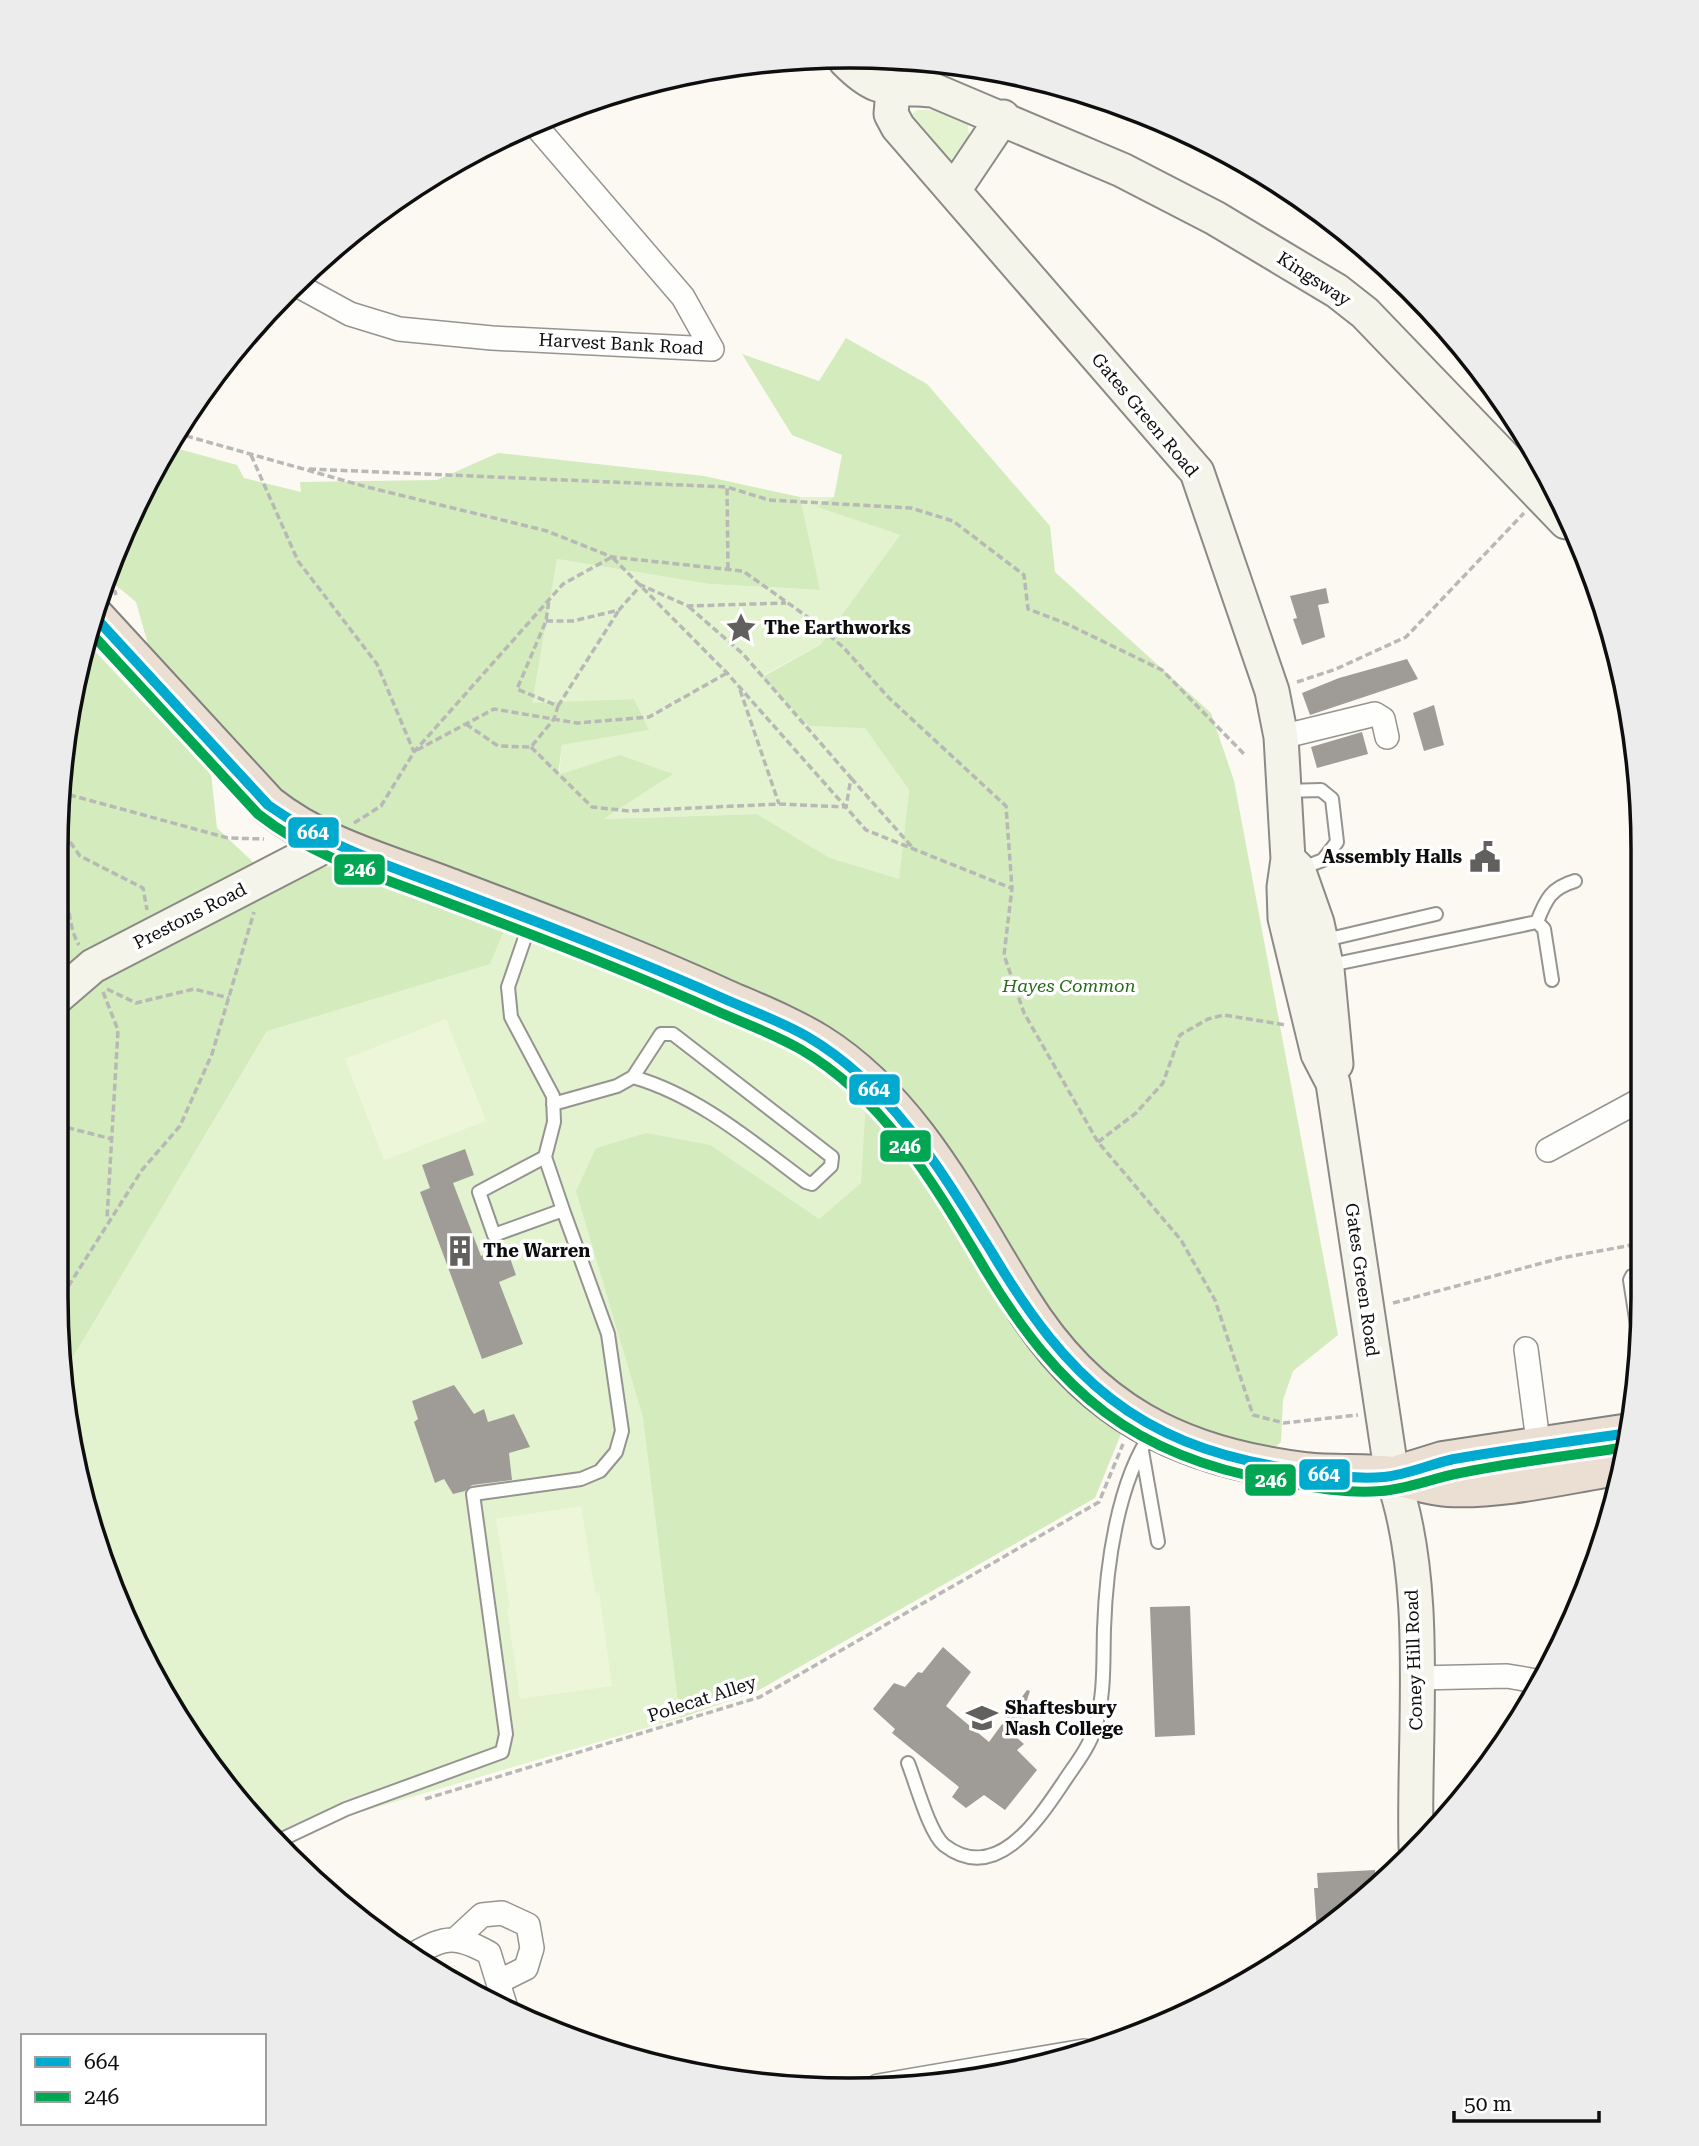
<svg xmlns="http://www.w3.org/2000/svg" width="1699" height="2146" viewBox="0 0 1699 2146" font-family="'Roboto Serif',serif">
<style>
.green{fill:#e4f3cf}
.forest{fill:#d3ebbd}
.pitch{fill:#eef6da}
.building{fill:#9f9c98}
.lines{fill:none;stroke-linecap:round;stroke-linejoin:round}
.lane-casing{stroke:#959491;stroke-width:16}
.street-casing{stroke:#959491;stroke-width:26}
.secondary-casing{stroke:#8b8a87;stroke-width:37}
.highway-casing{stroke:#82817e;stroke-width:42}
.path{stroke:#b8b8b6;stroke-width:3.5;stroke-dasharray:7 3.5;stroke-linecap:butt}
.lane{stroke:#fefefd;stroke-width:12}
.street{stroke:#fefefd;stroke-width:23}
.secondary{stroke:#f5f4ea;stroke-width:33}
.highway{stroke:#ebdfd3;stroke-width:38}
.bus-1-casing{stroke:#fff;stroke-width:16}
.bus-2-casing{stroke:#fff;stroke-width:16}
.bus-1{stroke:#00a9ce;stroke-width:10}
.bus-2{stroke:#00a651;stroke-width:10}
.labels{text-anchor:middle;stroke-width:7;stroke-linejoin:round;paint-order:stroke}
.street-label{font-size:18px;fill:#0e0e0e;stroke:#fff}
.poi-label{font-size:18px;font-weight:bold;fill:#0e0e0e;stroke:#fff;text-anchor:start}
.park-label{font-size:18px;font-style:italic;fill:#276c17;stroke:#fff}
.rim{fill:none;stroke:#0e0e0e;stroke-width:3.5}
.line-badge{stroke:#fff;stroke-width:2.5}
.badge-label{font-size:19px;text-anchor:middle;font-weight:bold;fill:#fff}
</style>
<rect width="100%" height="100%" fill="#fbf9f2"/>
<path class="green" d="M917,110H932L968,124L969,136L950,162L906,119Z
M800,497H834L818,507L900,535L820,645L762,676L809,726L865,727L909,790L899,880L830,858L757,814L601,819L672,774L559,775L562,745L648,730L634,699L531,704L557,559L709,584L819,590Z
M353,865L819,1055L917,1149L1095,1498L757,1691L680,1718L347,1816L280,1847L162,1693L83,1501L66,1369L267,1031L326,866Z"/>
<path class="forest" d="M846,338L927,384L1050,526L1055,572L1211,713L1234,781L1338,1335L1293,1371L1283,1400L1281,1442L1267,1454L1131,1415L1065,1352L879,1080L357,835L272,787L149,648L136,602L106,577L168,446L237,465L244,478L301,492L300,482L437,480L498,453L704,476L800,497L820,590L709,584L557,559L532,703L634,699L649,730L562,745L558,775L620,755L673,774L603,819L757,814L830,858L899,879L909,790L865,728L809,726L762,677L820,645L900,535L817,507L834,497L842,455L792,435L742,354L819,381Z
M88,644L211,774L217,828L278,886C302,869 325,866 353,865L508,921L490,964L267,1031L66,1369L56,1296L58,798Z
M866,1100L1123,1429L1095,1498L757,1691L680,1718L643,1417L576,1191L596,1148L646,1133L710,1145L819,1219L861,1183Z"/>
<path class="pitch" d="M446,1019L486,1121L384,1160L345,1059Z
M581,1506L595,1593L599,1592L612,1686L520,1699L507,1607H510L496,1519Z"/>
<path class="building" d="M1326,588L1329,603L1318,605L1325,637L1302,645L1293,619L1297,618L1290,596Z
M1407,659L1418,679L1310,715L1302,693L1339,678Z
M1434,705L1444,745L1424,751L1413,713Z
M1362,732L1368,754L1317,768L1311,747Z
M465,1149L474,1175L453,1183L481,1256L506,1247L516,1275L499,1282L523,1344L482,1359L420,1192L430,1188L422,1165Z
M454,1385L474,1414L484,1409L488,1422L514,1414L530,1447L509,1453L512,1480L472,1485L465,1491L453,1494L444,1479L435,1483L414,1422L418,1419L412,1401Z
M1190,1606L1195,1735L1155,1737L1150,1607Z
M943,1647L971,1672L946,1706L989,1742L1027,1690L1030,1691L1015,1736L1024,1744L1017,1750L1037,1770L1005,1810L984,1795L966,1808L952,1797L959,1787L892,1733L895,1729L873,1709L894,1683L905,1687L918,1672L922,1673Z
M1375,1870L1376,1890L1317,1933L1314,1888H1318L1317,1873Z"/>
<g class="lines">
<defs>
<path id="lane" d="M1284,791L1321,790L1332,799L1337,842L1323,860L1300,869
M1537,922C1546,899 1551,888 1575,881
M530,923L508,987L511,1017L553,1096L554,1122L545,1157L479,1192L494,1235L563,1210L545,1157
M1321,941L1436,914
M1326,966L1537,922L1544,929L1552,980
M553,1104L617,1086L633,1077L661,1034H673L832,1157L831,1166L812,1184L806,1182C752,1142 699,1096 633,1077
M1639,1338L1630,1280L1632,1276L1643,1275
M1142,1451L1158,1542
M908,1763C916,1783 929,1832 944,1845C996,1885 1038,1820 1063,1783C1074,1766 1089,1748 1095,1728C1105,1694 1103,1664 1104,1629C1106,1568 1117,1481 1153,1431
M276,1842L346,1809L502,1752L506,1734L473,1494L581,1479L600,1471L616,1452L622,1431L608,1334L563,1210"/>
<path id="street" d="M535,125L683,297L712,349
M295,284L350,314L399,329L492,338L712,349
M1281,737L1375,714L1383,719L1387,737
M1548,1150L1642,1099
M1526,1349L1540,1457
M1417,1678L1507,1676L1536,1681
M456,1939L482,1915L502,1913L528,1925L532,1948L526,1968L498,1982
M414,1954C446,1936 456,1935 489,1953L505,2005
M878,2086L1084,2051"/>
<path id="secondary" d="M845,60C879,95 889,86 933,90L1122,170L1215,218L1337,291L1365,313L1566,522
M893,90L891,114L898,127L1197,472L1272,691L1281,737L1288,859L1284,887L1285,918L1318,1054L1333,1083L1392,1476C1431,1583 1413,1733 1416,1847
M954,190L1003,117
M1292,863L1298,869L1317,923L1327,969L1336,1064
M57,997L93,966L317,850L326,840"/>
<path id="highway" d="M94,616L268,805C318,845 383,863 442,885C537,921 633,957 725,999C757,1013 790,1026 819,1044C913,1103 964,1210 1021,1301C1089,1411 1179,1457 1305,1472C1334,1475 1364,1473 1393,1476C1412,1479 1430,1486 1448,1487C1503,1490 1569,1473 1624,1465
M1401,1474L1443,1461L1630,1433"/>
</defs>
<use href="#lane" class="lane-casing"/>
<use href="#street" class="street-casing"/>
<use href="#secondary" class="secondary-casing"/>
<use href="#highway" class="highway-casing"/>
<path class="path" d="M176,433L367,487L547,531L612,557L743,571L809,618L843,647L889,698L1006,806L1012,888L1004,955L1024,1013L1098,1142L1181,1240L1215,1300L1253,1415L1284,1423L1358,1415
M251,455L298,561L377,664L414,752
M309,469L727,487
M613,558L727,673L866,830L1011,888
M728,569L727,487L769,500L911,508L953,521L1024,575L1028,609L1067,624L1162,670L1245,755
M109,570L116,595
M546,621H573L619,610L641,585L688,606L786,603
M1297,682L1336,669L1406,637L1524,513
M740,690L779,804
M558,706L619,610
M466,724L498,746L531,747L554,719L558,706L517,689L546,621L549,600
M531,747L592,807L629,811L779,804L846,807L851,778L743,654L688,606
M417,750L494,709L577,723L649,717L727,673
M851,778L912,847
M59,792L228,838L264,839
M354,823L381,806L414,752L563,584L612,557
M58,825L80,856L143,888L147,910
M57,884C72,901 67,926 79,945
M107,989L136,1003L194,989L229,998
M103,992L118,1030L107,1219
M57,1125L112,1139
M1098,1142L1136,1113L1163,1083L1180,1035L1208,1019L1224,1015L1286,1025
M1393,1303L1561,1258L1643,1243
M57,1304L142,1170L180,1126L212,1054L254,912
M425,1799L760,1697L1099,1502L1123,1444"/>
<use href="#lane" class="lane"/>
<use href="#street" class="street"/>
<use href="#secondary" class="secondary"/>
<use href="#highway" class="highway"/>
<defs>
<path id="bus-1" d="M94,616L268,805C326,846 392,867 458,892C546,925 634,959 720,997C749,1010 780,1021 808,1037C893,1087 944,1175 994,1256C1067,1378 1136,1443 1280,1467C1314,1473 1349,1480 1384,1477C1408,1475 1430,1464 1454,1459C1512,1449 1571,1441 1630,1433"/>
<path id="bus-2" d="M91,633L258,814C314,858 383,878 448,903C537,936 625,970 712,1009C741,1022 772,1033 800,1049C886,1099 937,1189 986,1271C1059,1392 1134,1457 1276,1481C1310,1487 1346,1494 1381,1491C1408,1489 1433,1478 1460,1473C1515,1462 1572,1455 1628,1447"/>
</defs>
<use href="#bus-1" class="bus-1-casing"/>
<use href="#bus-2" class="bus-2-casing"/>
<use href="#bus-1" class="bus-1"/>
<use href="#bus-2" class="bus-2"/>
</g>
<defs>
<symbol id="sight-bare" viewBox="-9 -9 18 18"><path d="M0-6L1.8-2.2L6-1.7L2.9 1.2L3.7 5.4L0 3.3L-3.7 5.4L-2.9 1.2L-6-1.7L-1.8-2.2Z" fill="#61605e" stroke="#fff" stroke-width="2.5" paint-order="stroke"/></symbol>
<symbol id="civic-bare" viewBox="-9 -9 18 18"><path d="M-.6-6.5H3V-4.5H.6V-3L4-1V1h2V6H-6V1h2V-1L-.6-3ZM-1.2 2.5V6h2.4V2.5Z" fill="#61605e" stroke="#fff" stroke-width="2.5" paint-order="stroke"/></symbol>
<symbol id="building-bare" viewBox="-9 -9 18 18"><path d="M-4-6H4V6H1V3H-1V6H-4ZM-2.5-4.3h1.7v1.8h-1.7ZM.8-4.3h1.7v1.8H.8ZM-2.5-1h1.7V.8h-1.7ZM.8-1h1.7V.8H.8Z" fill="#61605e" stroke="#fff" stroke-width="2.5" paint-order="stroke"/></symbol>
<symbol id="university-bare" viewBox="-9 -9 18 18"><path d="M0-5L7-2L0 1L-7-2ZM-4 1L0 2.5L4 1V4Q0 6-4 4Z" fill="#61605e" stroke="#fff" stroke-width="2.5" paint-order="stroke"/></symbol>
</defs>
<g fill-rule="evenodd">
<use href="#sight-bare" x="719" y="606" width="44" height="44"/>
<use href="#civic-bare" x="1463" y="835" width="44" height="44"/>
<use href="#building-bare" x="438" y="1229" width="44" height="44"/>
<use href="#university-bare" x="960" y="1696" width="44" height="44"/>
</g>
<g class="labels">
<g class="street-label">
<text transform="translate(1314 279) rotate(33)" y="6">Kingsway</text>
<text transform="translate(621 344) rotate(3)" y="6">Harvest Bank Road</text>
<text transform="translate(1145 415) rotate(50)" y="6">Gates Green Road</text>
<text transform="translate(190 916) rotate(-27)" y="6">Prestons Road</text>
<text transform="translate(1362 1280) rotate(82)" y="6">Gates Green Road</text>
<text transform="translate(1414 1660) rotate(-92)" y="6">Coney Hill Road</text>
<text transform="translate(702 1699) rotate(-18)" y="6">Polecat Alley</text>
</g>
<g class="poi-label">
<text x="764" y="634">The Earthworks</text>
<text x="1462" y="863" text-anchor="end">Assembly Halls</text>
<text x="483" y="1257">The Warren</text>
<text x="1005" y="1714">Shaftesbury<tspan x="1005" dy="21">Nash College</tspan></text>
</g>
<g class="park-label">
<text x="1069" y="992">Hayes Common</text>
</g>
</g>
<path d="M0 0H1699V2146H0ZM849 68H850A781 781 0 0 1 1631 849V1297A781 781 0 0 1 850 2078H849A781 781 0 0 1 68 1297V849A781 781 0 0 1 849 68Z" fill="#ececec" fill-rule="evenodd"/>
<path class="rim" d="M849 68H850A781 781 0 0 1 1631 849V1297A781 781 0 0 1 850 2078H849A781 781 0 0 1 68 1297V849A781 781 0 0 1 849 68Z"/>
<g class="line-badge">
<rect x="287" y="816" width="53" height="33" rx="7" fill="#00a9ce"/>
<rect x="333" y="853" width="53" height="33" rx="7" fill="#00a651"/>
<rect x="848" y="1073" width="53" height="33" rx="7" fill="#00a9ce"/>
<rect x="879" y="1129" width="53" height="34" rx="7" fill="#00a651"/>
<rect x="1298" y="1458" width="53" height="33" rx="7" fill="#00a9ce"/>
<rect x="1244" y="1463" width="53" height="34" rx="7" fill="#00a651"/>
</g>
<g class="badge-label">
<text x="313" y="839">664</text>
<text x="360" y="876">246</text>
<text x="874" y="1096">664</text>
<text x="905" y="1153">246</text>
<text x="1324" y="1481">664</text>
<text x="1271" y="1487">246</text>
</g>
<rect x="21" y="2034" width="245" height="91" fill="#ffffff" stroke="#9f9f9f" stroke-width="2"/>
<rect x="35" y="2057" width="35" height="10" fill="#00a9ce" stroke="#9f9f9f" stroke-width="2"/>
<text x="84" y="2069" font-size="21" fill="#0e0e0e">664</text>
<rect x="35" y="2092" width="35" height="10" fill="#00a651" stroke="#9f9f9f" stroke-width="2"/>
<text x="84" y="2104" font-size="21" fill="#0e0e0e">246</text>
<path d="M1454 2111v10h145v-10" fill="none" stroke="#0e0e0e" stroke-width="3.5"/>
<text x="1464" y="2111" font-size="21" fill="#0e0e0e" stroke="#ffffff" stroke-width="5" paint-order="stroke">50 m</text>
</svg>
